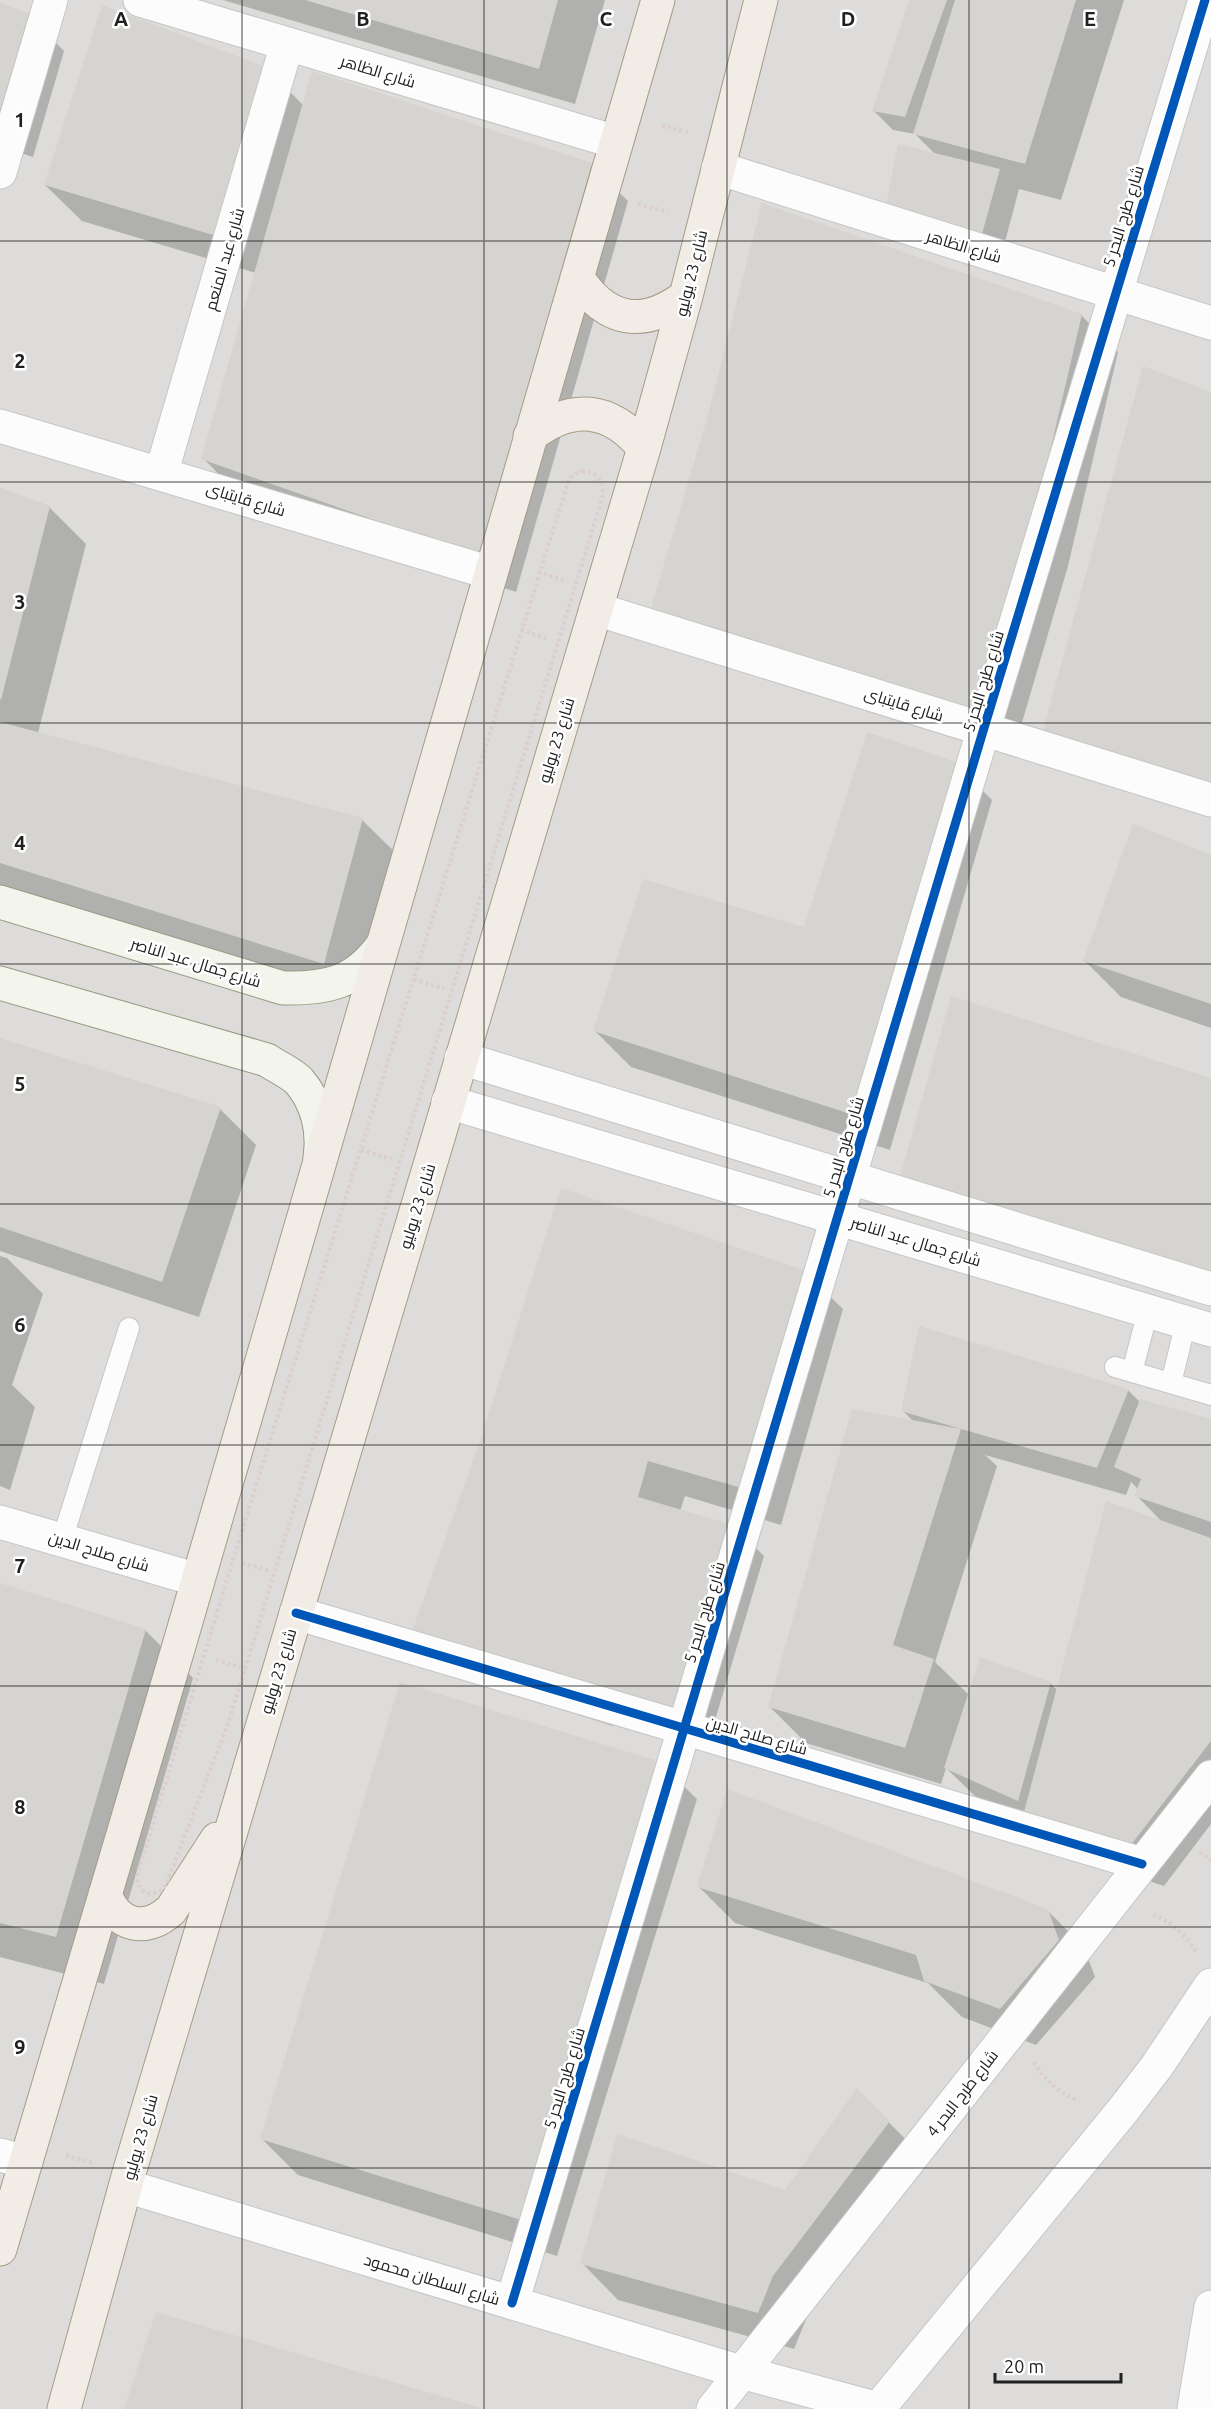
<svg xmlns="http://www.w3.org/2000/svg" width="1211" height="2409" viewBox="0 0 1211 2409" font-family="Ubuntu,Cairo,sans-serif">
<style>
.residential{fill:#dddcda}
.shadow{fill:#0003;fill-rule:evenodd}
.building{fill:#d6d4d1}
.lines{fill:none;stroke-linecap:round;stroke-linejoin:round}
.service-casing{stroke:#c7c6c5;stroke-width:22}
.minor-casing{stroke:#c7c6c5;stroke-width:35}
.tertiary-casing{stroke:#c7c6c5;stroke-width:35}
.secondary-casing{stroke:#96997f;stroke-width:35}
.primary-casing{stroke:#a59c85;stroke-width:35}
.path{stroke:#dcceca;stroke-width:4;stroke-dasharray:3 3;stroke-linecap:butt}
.service{stroke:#fcfcfc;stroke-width:20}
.minor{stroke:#fcfcfc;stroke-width:33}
.tertiary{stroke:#fcfcfc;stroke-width:33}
.secondary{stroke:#f3f4eb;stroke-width:33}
.primary{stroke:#f1ede6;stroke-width:33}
.cycleway-casing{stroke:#fff;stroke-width:13}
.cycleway{stroke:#0057b8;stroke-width:9}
.grid{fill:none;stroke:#202020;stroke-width:1.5;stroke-opacity:0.55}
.labels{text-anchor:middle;stroke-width:5;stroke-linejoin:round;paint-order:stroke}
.street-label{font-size:16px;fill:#202020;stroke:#fff}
.grid-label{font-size:20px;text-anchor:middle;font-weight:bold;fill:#202020;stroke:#fff;stroke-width:5;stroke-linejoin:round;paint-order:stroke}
</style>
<rect width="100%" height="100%" fill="#eeede9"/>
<path class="residential" d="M0,0H1211V2409H0Z"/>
<path class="shadow" d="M223,0H605L575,104Z
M911,0H1124L1061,200L1019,189L1002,253L908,224L936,155L915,134L893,130L874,111Z
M0,4L28,14L64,51L33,157L0,146Z
M266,68L304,106L591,165L628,201L516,592L239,495L203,458L256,273L82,221L45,185Z
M1081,315L1118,352L1068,566L1013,753L687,651Z
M0,489L49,507L86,544L38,733L362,820L399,856L360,1000L0,887Z
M955,763L992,800L890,1150L631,1067L595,1031L805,929Z
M1211,857V1028L1121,997L1085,961Z
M0,1039L220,1109L256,1145L199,1317L0,1251Z
M0,1256L7,1258L43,1294L12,1385L35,1407L10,1490L0,1486Z
M806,1273L843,1309L781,1525L685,1496L680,1511L735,1528L764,1556L707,1747L615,1721L613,1726L448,1673Z
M1128,1390L1141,1403L1211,1420V1824L1164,1886L1062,1852L1030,1821L975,1796L946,1768L941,1784L806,1743L770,1707L914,1422L902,1410ZM985,1455L1126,1495L1131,1482L1138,1489L1136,1495L1164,1524L1058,1691L1050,1683L969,1695L935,1662L997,1466Z
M0,1585L145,1630L193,1678L104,1984L0,1957Z
M660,1763L697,1799L557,2256L298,2175L262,2139Z
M699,1887L1047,1910L1084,1947L1095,1977L1036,2045L962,2017L928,1983L735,1923Z
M857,2090L925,2159L809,2312L794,2349L618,2300L582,2263L786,2192Z"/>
<path class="building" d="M305,0H558L539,69Z
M909,0H947L905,117L872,111Z
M955,0H1076L1025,164L913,134Z
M0,3L29,13L1,108H0Z
M102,5L266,67L220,237L44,185Z
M312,71L592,163L479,557L201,459Z
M898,144L1000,169L982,234L886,205Z
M762,203L1082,314L1032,529L977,717L649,615L706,422Z
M1143,366L1211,392V791L1042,734Z
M0,487L50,506L1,700L0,699Z
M0,722L363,818L324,964L0,863Z
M867,732L956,762L854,1115L593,1031L643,879L804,927Z
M1133,824L1211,855V1004L1083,961Z
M951,996L1211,1078V1272L900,1177Z
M0,1038L221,1107L162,1282L0,1227Z
M561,1188L807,1271L745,1489L648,1461L638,1497L736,1526L679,1719L410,1637L479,1444Z
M919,1326L1129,1389L1097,1468L961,1429L893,1645L934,1659L905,1748L768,1707L852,1409L961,1429L901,1411Z
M1140,1399L1211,1419V1522L1134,1496L1141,1479L1114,1467Z
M1106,1501L1211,1538V1741L1127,1850L1023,1816Z
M0,1583L146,1629L56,1937L0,1923Z
M980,1657L1051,1682L1018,1801L944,1768Z
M400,1682L661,1762L521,2220L260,2139Z
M727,1789L1048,1909L1059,1940L1000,2009L924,1981L916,1955L697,1887Z
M857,2088L890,2121L773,2276L758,2313L580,2264L617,2134L785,2190Z
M156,2312L481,2408V2409H124Z"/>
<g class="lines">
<defs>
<path id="service" d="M1115,1367L1211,1395
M1132,1372L1148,1311
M1171,1383L1186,1322
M62,1540L129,1328"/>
<path id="minor" d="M140,0L616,142
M718,168L1211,323
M0,172L51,0
M0,426L491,573
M161,474L287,44
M596,609L1211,800
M0,1522L198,1580
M296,1613L1142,1864
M0,2155L26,2162
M126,2186L741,2372L878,2409
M512,2303L984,728L1205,0"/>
<path id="tertiary" d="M461,1058L1211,1289
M448,1102L1211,1330
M713,2409L1211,1777
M878,2409L1124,2109L1157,2066L1211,1985
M1194,2409L1211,2307"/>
<path id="secondary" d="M0,902L283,988C327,989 355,983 382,946
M0,983L267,1060C277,1067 291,1073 299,1081C317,1102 324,1130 320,1157"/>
<path id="primary" d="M577,277C606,322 643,329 686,296
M530,436C572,403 610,407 644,448
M105,1894C117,1927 146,1933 171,1910L217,1839
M0,2249L178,1649L658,0
M64,2409L129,2173L644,448L686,296L761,0"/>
</defs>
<use href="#service" class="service-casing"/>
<use href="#minor" class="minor-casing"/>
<use href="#tertiary" class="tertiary-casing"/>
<use href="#secondary" class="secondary-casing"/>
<use href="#primary" class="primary-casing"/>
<path class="path" d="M662,125L689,133
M638,204L668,212
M582,471C597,472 603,480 603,495L245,1669L225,1732L165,1887C151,1900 135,1892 138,1873L233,1560L568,482L573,475Z
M538,572L566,581
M521,630L548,639
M414,979L444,989
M361,1150L392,1159
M242,1563L270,1571
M216,1660L240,1667
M1200,1852L1211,1861
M1153,1915C1172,1922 1185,1935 1196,1952
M1034,2062C1044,2081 1060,2093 1079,2101
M66,2155L93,2163"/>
<use href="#service" class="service"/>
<use href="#minor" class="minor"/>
<use href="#tertiary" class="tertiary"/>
<use href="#secondary" class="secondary"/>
<use href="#primary" class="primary"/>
<defs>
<path id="cycleway" d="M296,1613L1142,1864
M512,2303L984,728L1205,0"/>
</defs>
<use href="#cycleway" class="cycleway-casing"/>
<use href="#cycleway" class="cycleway"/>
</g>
<path class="grid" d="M242,0V2409M484,0V2409M727,0V2409M969,0V2409M0,241H1211M0,482H1211M0,723H1211M0,964H1211M0,1204H1211M0,1445H1211M0,1686H1211M0,1927H1211M0,2168H1211"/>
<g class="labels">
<g class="street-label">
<text transform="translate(378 71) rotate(17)" y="6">شارع الظاهر</text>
<text transform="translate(1123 216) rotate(-73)" y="6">شارع طرح البحر 5</text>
<text transform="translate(964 246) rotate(17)" y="6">شارع الظاهر</text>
<text transform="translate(224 259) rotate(-74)" y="6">شارع عبد المنعم</text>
<text transform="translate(691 273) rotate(-76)" y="6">شارع 23 يوليو</text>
<text transform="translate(246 499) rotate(17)" y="6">شارع قايتباى</text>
<text transform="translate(983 681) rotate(-73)" y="6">شارع طرح البحر 5</text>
<text transform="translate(904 704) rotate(17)" y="6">شارع قايتباى</text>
<text transform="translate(556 740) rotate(-73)" y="6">شارع 23 يوليو</text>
<text transform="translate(196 962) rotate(17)" y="6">شارع جمال عبد الناصر</text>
<text transform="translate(843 1147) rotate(-73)" y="6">شارع طرح البحر 5</text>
<text transform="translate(417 1206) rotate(-73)" y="6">شارع 23 يوليو</text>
<text transform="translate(916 1241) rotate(17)" y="6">شارع جمال عبد الناصر</text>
<text transform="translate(99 1551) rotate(17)" y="6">شارع صلاح الدين</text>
<text transform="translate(704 1612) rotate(-73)" y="6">شارع طرح البحر 5</text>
<text transform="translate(278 1671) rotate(-73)" y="6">شارع 23 يوليو</text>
<text transform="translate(757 1735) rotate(16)" y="6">شارع صلاح الدين</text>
<text transform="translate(564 2078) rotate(-73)" y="6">شارع طرح البحر 5</text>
<text transform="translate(962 2093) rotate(-52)" y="6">شارع طرح البحر 4</text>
<text transform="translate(140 2137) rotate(-74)" y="6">شارع 23 يوليو</text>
<text transform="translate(432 2279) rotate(17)" y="6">شارع السلطان محمود</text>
</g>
</g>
<g class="grid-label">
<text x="121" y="26">A</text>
<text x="363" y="26">B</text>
<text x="606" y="26">C</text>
<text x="848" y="26">D</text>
<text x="1090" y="26">E</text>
<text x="20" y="127">1</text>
<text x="20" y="368">2</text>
<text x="20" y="609">3</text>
<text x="20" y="850">4</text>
<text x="20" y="1091">5</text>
<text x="20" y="1332">6</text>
<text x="20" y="1573">7</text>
<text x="20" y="1814">8</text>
<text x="20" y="2054">9</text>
</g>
<path d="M995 2373v9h126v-9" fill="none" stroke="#202020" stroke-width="3"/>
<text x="1004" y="2373" font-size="18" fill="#202020" stroke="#ffffff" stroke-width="4.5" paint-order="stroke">20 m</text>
</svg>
